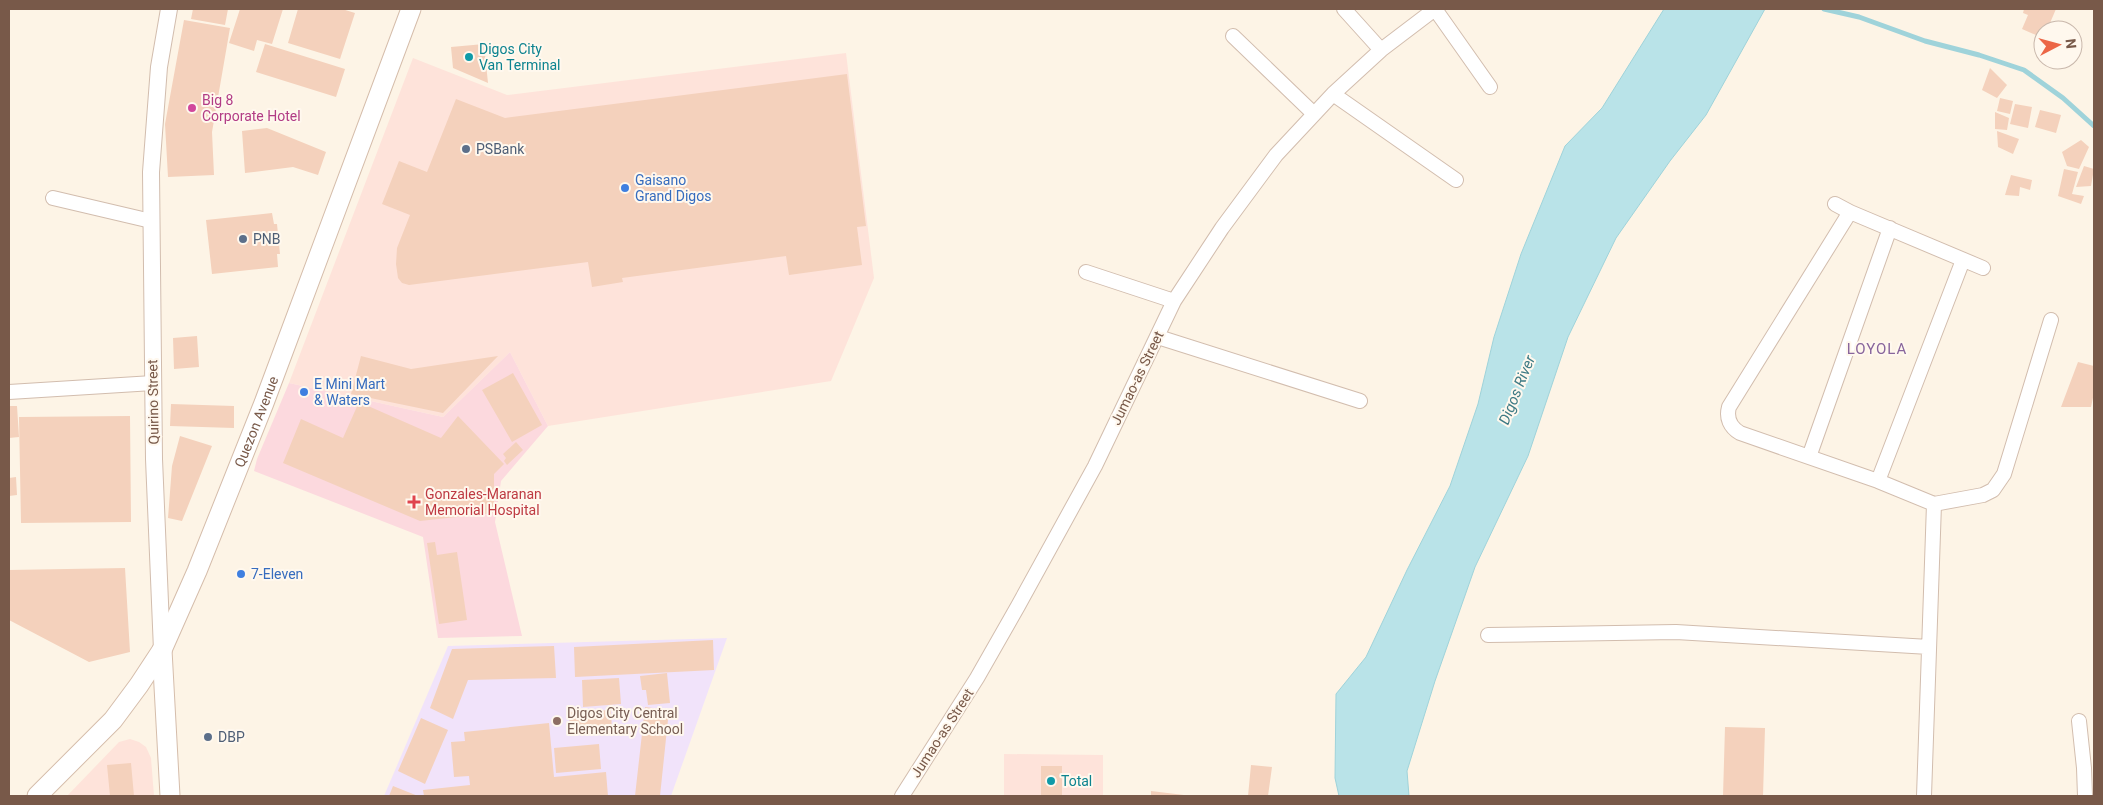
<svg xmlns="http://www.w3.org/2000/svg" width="2103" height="805" viewBox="0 0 2103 805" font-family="Roboto,sans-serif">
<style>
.commercial{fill:#fee3da}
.education{fill:#f1e3fa}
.medical{fill:#fcd9de}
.water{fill:#b9e3e8;stroke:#9fd3da}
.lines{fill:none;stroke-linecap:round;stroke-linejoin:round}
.stream{stroke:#9fd3da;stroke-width:5}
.building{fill:#f4d1bc}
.minor-casing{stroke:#d2bdae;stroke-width:16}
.tertiary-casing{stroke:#d2bdae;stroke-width:18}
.secondary-casing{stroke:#d5bdab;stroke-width:21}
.minor{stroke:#fff;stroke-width:14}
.tertiary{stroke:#fff;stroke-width:16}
.secondary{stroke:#fff;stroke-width:19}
.culture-dot{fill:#0f9aa8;stroke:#fff8ee;stroke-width:2}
.hotel-dot{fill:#d1479c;stroke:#fff8ee;stroke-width:2}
.service-dot{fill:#5c6f8a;stroke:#fff8ee;stroke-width:2}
.shop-dot{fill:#3f7fe0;stroke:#fff8ee;stroke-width:2}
.health-dot{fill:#e0444e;stroke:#fff8ee;stroke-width:2}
.education-dot{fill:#8d6e63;stroke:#fff8ee;stroke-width:2}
.labels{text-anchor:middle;stroke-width:4;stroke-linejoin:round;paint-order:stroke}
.culture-label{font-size:14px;fill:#0d838f;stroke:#fff8ee;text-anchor:start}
.hotel-label{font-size:14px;fill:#b23c85;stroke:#fff8ee;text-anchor:start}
.service-label{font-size:14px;fill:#4e5e75;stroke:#fff8ee;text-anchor:start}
.shop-label{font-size:14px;fill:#366cbe;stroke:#fff8ee;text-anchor:start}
.street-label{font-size:14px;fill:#785949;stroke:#fff8ee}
.health-label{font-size:14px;fill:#be3a42;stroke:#fff8ee;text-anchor:start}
.education-label{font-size:14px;fill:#785e54;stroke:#fff8ee;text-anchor:start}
.neighbourhood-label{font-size:15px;letter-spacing:1px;fill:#88659c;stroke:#fff8ee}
.water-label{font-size:15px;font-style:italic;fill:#3f7b85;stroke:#fff8ee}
</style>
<rect width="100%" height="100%" fill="#fdf4e6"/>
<path class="commercial" d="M846,53L874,278L831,381L548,426L510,352L443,417L289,383L413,58L507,95Z
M130,739L139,742L146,747L151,758L154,796H67L119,742Z
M1004,754L1103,755V796H1004Z"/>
<path class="education" d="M727,638L671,796H384L448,646Z"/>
<path class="medical" d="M510,352L548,426L501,481L495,522L522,636L438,638L423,537L254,471L257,459L289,383L443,417Z"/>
<path class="water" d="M1664,9H1765L1706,115L1670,161L1616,238L1568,337L1528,456L1475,567L1435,681L1407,771L1409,796H1339L1335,778L1336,694L1366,657L1407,570L1450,486L1478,404L1494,337L1521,254L1565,146L1602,108Z"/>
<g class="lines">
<path class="stream" d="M1824,9L1859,17L1925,41L1979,55L2024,70L2063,98L2094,126"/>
</g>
<path class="building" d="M193,9H228L225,25L191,19Z
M240,9H283L272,44L257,40L254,51L229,43Z
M298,9H342L355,13L340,59L288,43Z
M2024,9H2056L2047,30H2043V38L2022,29L2028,15L2023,13Z
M184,20L230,28L212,132L214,175L168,177L165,124Z
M265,44L345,69L336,97L256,72Z
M484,44L488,83L453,68L451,47Z
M1990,68L2007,85L1997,98L1982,90Z
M847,74L866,226L857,227L862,265L789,275L786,256L622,278L623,282L592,287L588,262L409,285L402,283L398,278L396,264L397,248L410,215L382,204L399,161L427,172L456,99L505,118Z
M2000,98L2013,101L2010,114L1997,111Z
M2015,104L2032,107L2028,128L2010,124Z
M2040,110L2061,115L2056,133L2035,127Z
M1995,112L2009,118L2007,130L1995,129Z
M267,128L326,152L318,175L293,167L245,173L242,131Z
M1997,131L2019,139L2013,154L1998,147Z
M2081,140L2089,147L2079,169L2067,166L2062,152Z
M2084,166L2094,169L2091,186L2076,187Z
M2064,169L2078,172L2072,194L2084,196L2081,204L2058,196Z
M2011,175L2032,180L2030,190L2020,187L2019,196L2005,195Z
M272,213L274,224H277L280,254H277L278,267L212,274L206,220Z
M197,336L199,367L174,369L173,338Z
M361,356L411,369L498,356L443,413L351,394Z
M2078,362L2094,366V393L2091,407H2061Z
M513,373L542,425L512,442L482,390Z
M359,402L441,438L458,416L504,464L494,474V513L420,521L283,463L301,419L343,438Z
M171,404L234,406V428L170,426Z
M9,406H17L19,437L9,438Z
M130,416L131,522L21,523L19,417Z
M180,436L212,446L182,521L168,518L172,466Z
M516,442L523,450L507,465L504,461L506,458L503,454Z
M16,477L17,495L9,496V478Z
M435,542L437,555L457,552L467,620L439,624L427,543Z
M125,568L130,652L89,662L9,620V570Z
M713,640L714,670L575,677L574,647Z
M554,646L556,678L468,680L453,719L430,708L452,649Z
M667,673L670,703L648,705L646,690H642L640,676Z
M619,678L621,704L583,707L582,680Z
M645,707L669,710L660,796H635Z
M611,710L612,732L570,734L569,712Z
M421,718L448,730L425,784L398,771Z
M549,723L554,777L606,772L608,796H424L423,790L470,785L469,776L454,777L451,742L465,741L464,732Z
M1725,727L1765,728L1763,796H1723Z
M599,744L601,769L556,773L554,748Z
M131,763L134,796H110L107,765Z
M1251,765L1272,767L1268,796H1248Z
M1041,766H1062V796H1041Z
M393,786L418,796H389Z
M1151,791L1184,795L1183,796H1151Z"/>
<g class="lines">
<defs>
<path id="minor" d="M1344,9L1381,50
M1435,9L1490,87
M1233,36L1314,114
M1333,94L1456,180
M53,198L151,221
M1835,204L1850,212L1983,268
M1850,212L1729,407C1726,418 1730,427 1740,433L1878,481L1934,504L1983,495L1993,490L2004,474L2051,320
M1086,272L1174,301
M1158,337L1360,401
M9,392L153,383
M1809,457L1890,228
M1878,481L1963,260
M1488,635L1676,632L1929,647
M2079,721L2084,768L2085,796
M902,796L977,678L1018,606L1095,466L1174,301L1222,228L1276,155L1333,94L1381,50L1435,9
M1924,796L1934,504"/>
<path id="tertiary" d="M162,650L154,459L151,172L159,67L169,9"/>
<g id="secondary">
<path d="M162,650L170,796"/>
<path id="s1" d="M37,796L113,720L139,685L162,650L197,571L264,403L411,9"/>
</g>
</defs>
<use href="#minor" class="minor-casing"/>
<use href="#tertiary" class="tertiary-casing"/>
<use href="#secondary" class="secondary-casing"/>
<use href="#minor" class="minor"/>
<use href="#tertiary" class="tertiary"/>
<use href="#secondary" class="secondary"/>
</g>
<g class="culture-dot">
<circle cx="469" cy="57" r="5"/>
<circle cx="1051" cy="781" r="5"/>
</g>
<circle class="hotel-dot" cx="192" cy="108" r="5"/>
<g class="service-dot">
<circle cx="466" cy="149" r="5"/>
<circle cx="243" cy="239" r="5"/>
<circle cx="208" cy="737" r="5"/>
</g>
<g class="shop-dot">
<circle cx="625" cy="188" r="5"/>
<circle cx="304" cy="392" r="5"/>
<circle cx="241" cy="574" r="5"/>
</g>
<path class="health-dot" d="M411.5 494.5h5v5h5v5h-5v5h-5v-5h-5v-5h5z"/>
<circle class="education-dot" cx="557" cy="721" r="5"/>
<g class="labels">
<g class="culture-label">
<text x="479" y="54">Digos City<tspan x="479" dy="16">Van Terminal</tspan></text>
<text x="1061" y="786">Total</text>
</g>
<g class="hotel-label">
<text x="202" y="105">Big 8<tspan x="202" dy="16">Corporate Hotel</tspan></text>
</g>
<g class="service-label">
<text x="476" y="154">PSBank</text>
<text x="253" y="244">PNB</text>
<text x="218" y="742">DBP</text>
</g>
<g class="shop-label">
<text x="635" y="185">Gaisano<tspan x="635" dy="16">Grand Digos</tspan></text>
<text x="314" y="389">E Mini Mart<tspan x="314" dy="16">&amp; Waters</tspan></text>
<text x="251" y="579">7-Eleven</text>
</g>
<g class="street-label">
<text transform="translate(1137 378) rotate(-64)" y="5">Jumao-as Street</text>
<text transform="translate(153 402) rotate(-91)" y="5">Quirino Street</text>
<text dy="5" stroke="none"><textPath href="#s1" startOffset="440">Quezon Avenue</textPath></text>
<text transform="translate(942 733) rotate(-57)" y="5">Jumao-as Street</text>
</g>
<g class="health-label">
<text x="425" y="499">Gonzales-Maranan<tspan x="425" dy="16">Memorial Hospital</tspan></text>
</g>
<g class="education-label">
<text x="567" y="718">Digos City Central<tspan x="567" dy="16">Elementary School</tspan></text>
</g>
<g class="neighbourhood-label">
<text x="1877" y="354">LOYOLA</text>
</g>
<g class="water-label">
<text transform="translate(1517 390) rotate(-68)" y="5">Digos River</text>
</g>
</g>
<rect width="2103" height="805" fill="none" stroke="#785949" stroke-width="20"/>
<g transform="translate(2058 45) rotate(84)"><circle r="24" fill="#fff8ee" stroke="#c9b8ac"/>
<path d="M0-4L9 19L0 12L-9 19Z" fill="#ec6646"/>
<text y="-8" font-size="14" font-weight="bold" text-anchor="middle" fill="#785949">N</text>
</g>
</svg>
